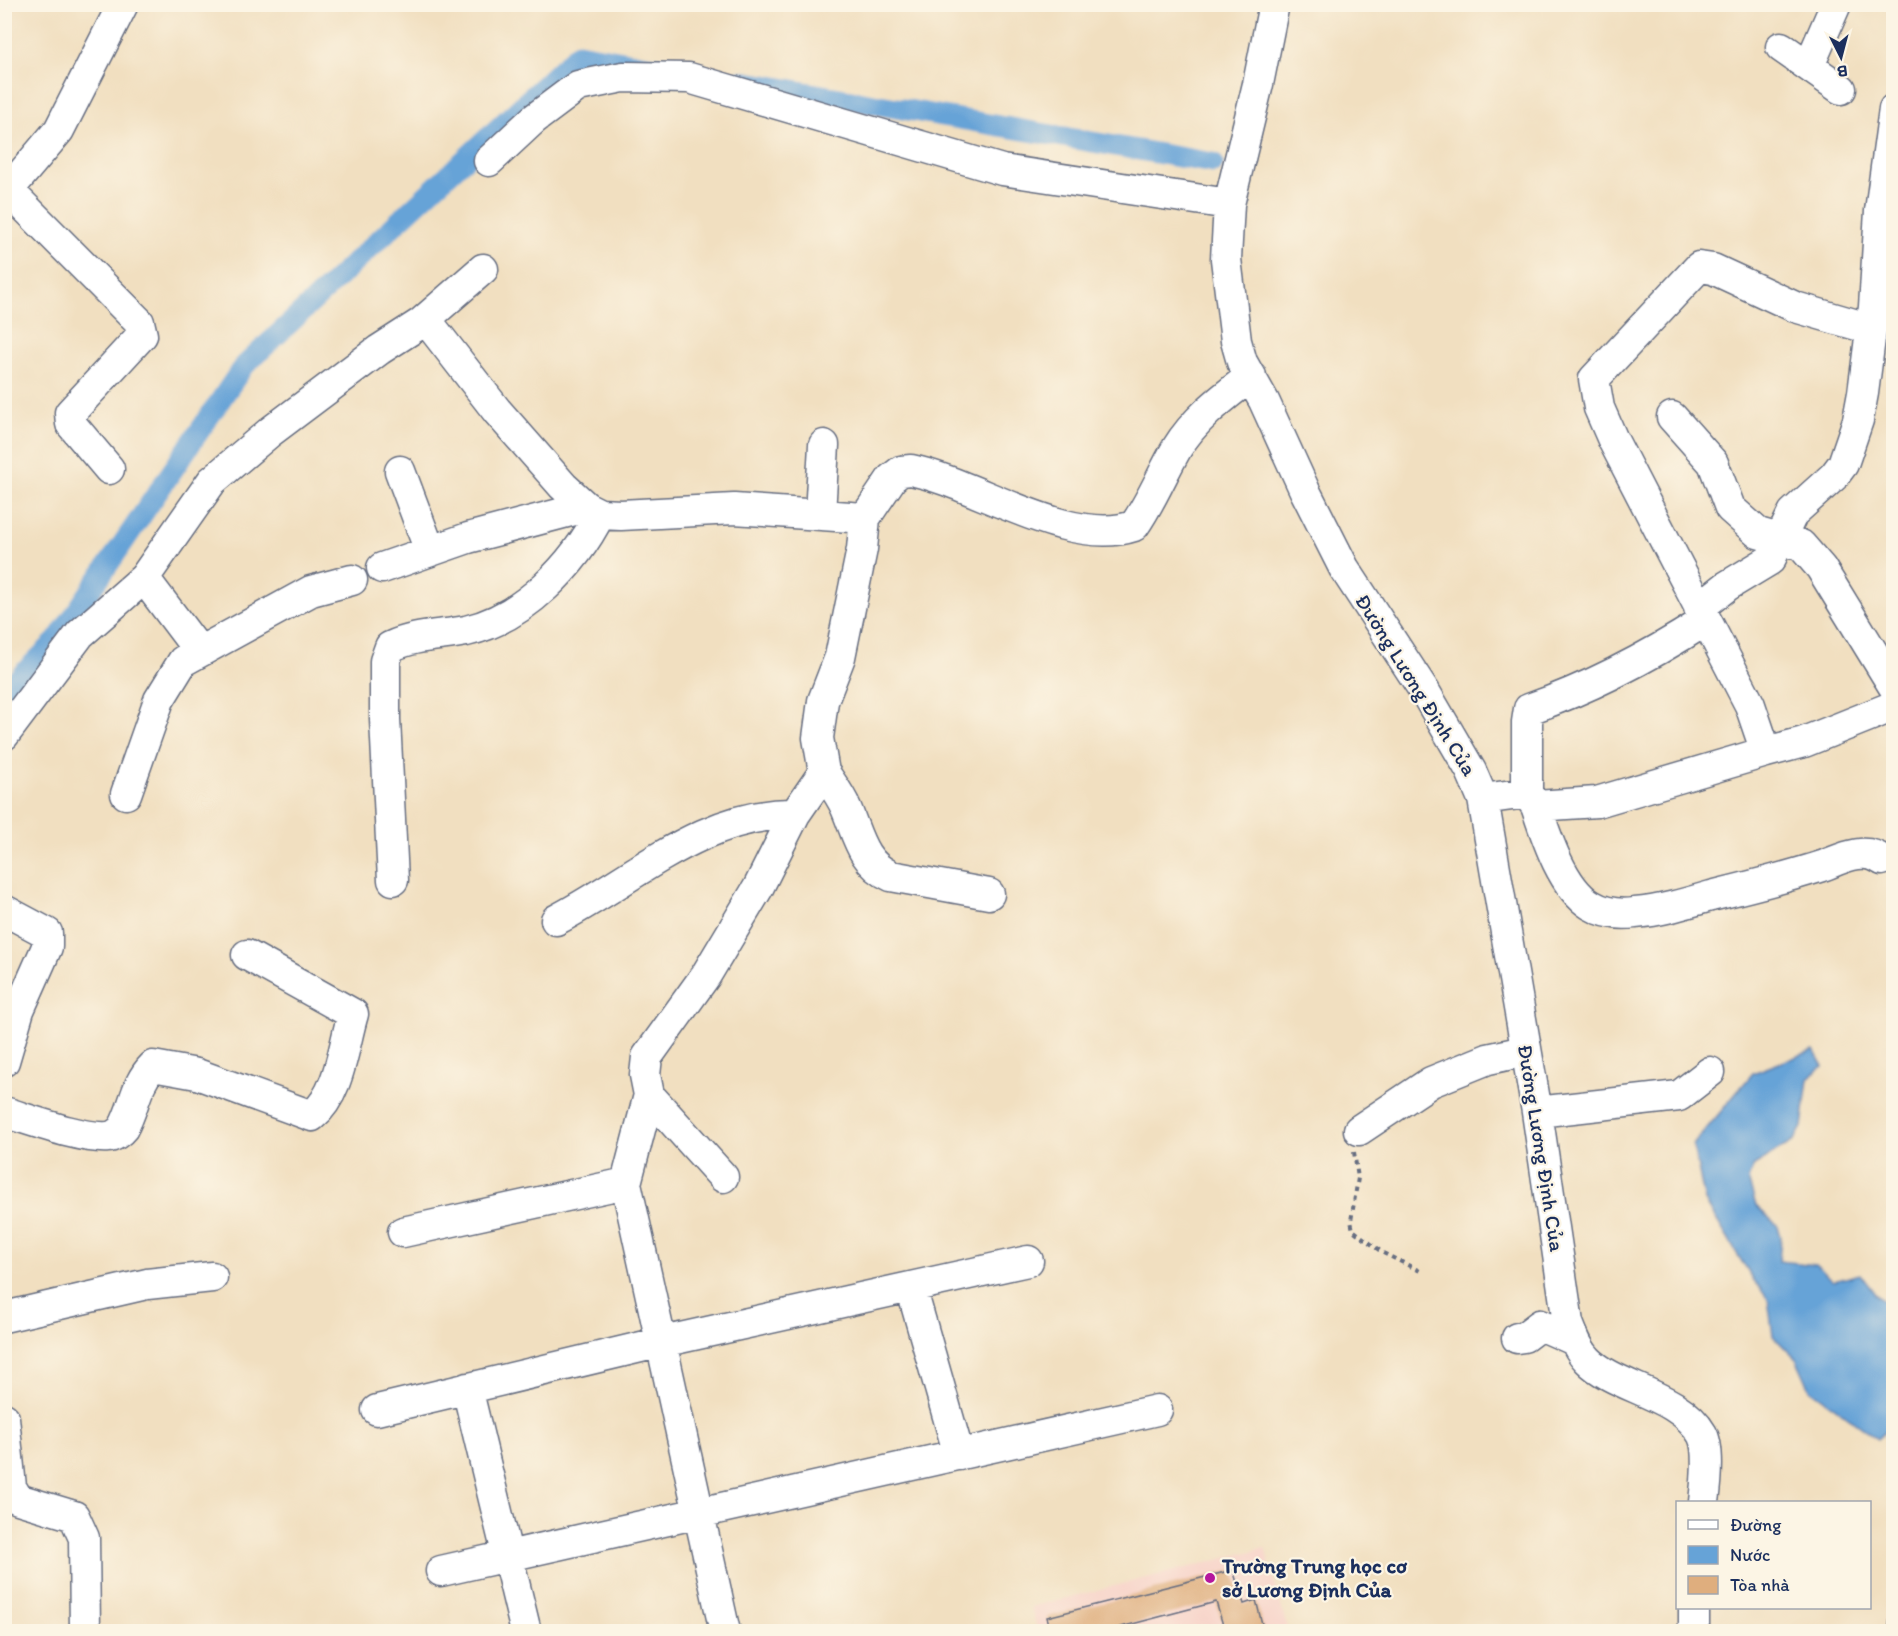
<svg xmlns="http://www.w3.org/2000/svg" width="1898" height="1636" viewBox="0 0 1898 1636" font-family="Itim,sans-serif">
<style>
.built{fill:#f7d1c7}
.water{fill:#66a3d7;stroke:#40699a;stroke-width:1.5}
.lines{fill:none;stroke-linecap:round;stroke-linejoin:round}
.canal{stroke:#66a3d7;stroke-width:21}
.building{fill:#dfae7e}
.minor-casing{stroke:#666d80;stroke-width:33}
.path{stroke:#666d80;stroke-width:4;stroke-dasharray:4.5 4.5;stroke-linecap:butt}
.minor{stroke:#fff;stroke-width:30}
.rail{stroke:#1b2f5e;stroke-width:4.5}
.poi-dot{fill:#b5179e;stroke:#fcf5e5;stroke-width:2}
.labels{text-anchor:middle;stroke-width:4.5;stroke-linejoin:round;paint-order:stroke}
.street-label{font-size:21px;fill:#1b2f5e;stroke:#fcf5e5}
.poi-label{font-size:21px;font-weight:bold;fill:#1b2f5e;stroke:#fcf5e5;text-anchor:start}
</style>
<rect width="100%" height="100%" fill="#fcf5e5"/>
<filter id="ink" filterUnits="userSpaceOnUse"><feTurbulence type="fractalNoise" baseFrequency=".0167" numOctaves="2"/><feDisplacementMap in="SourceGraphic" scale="12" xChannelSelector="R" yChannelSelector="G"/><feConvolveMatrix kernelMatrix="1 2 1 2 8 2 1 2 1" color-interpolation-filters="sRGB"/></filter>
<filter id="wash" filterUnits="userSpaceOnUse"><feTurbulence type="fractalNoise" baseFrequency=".008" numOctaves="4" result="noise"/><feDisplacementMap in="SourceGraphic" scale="24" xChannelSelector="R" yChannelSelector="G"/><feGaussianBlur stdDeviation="1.35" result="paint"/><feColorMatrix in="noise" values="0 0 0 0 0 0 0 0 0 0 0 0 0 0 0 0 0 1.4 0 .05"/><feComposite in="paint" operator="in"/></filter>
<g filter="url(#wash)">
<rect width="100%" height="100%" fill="#f1dfc0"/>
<path class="built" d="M1265,1548L1288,1631H1038L1031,1607Z"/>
<path class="water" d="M1814,1050L1823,1066L1808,1079L1802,1127L1794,1141L1754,1165L1748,1179L1756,1206L1778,1226L1781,1237L1779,1261L1816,1265L1834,1281L1860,1274L1875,1294L1893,1308V1424L1878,1439L1810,1389L1797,1360L1773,1336L1768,1299L1750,1275L1705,1201L1693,1145L1753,1073Z"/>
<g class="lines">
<path class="canal" d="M741,81L1213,163
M4,692L57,640L243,367L578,53L657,67"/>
</g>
<g id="blocks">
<path class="building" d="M1233,1570L1244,1604L1256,1600L1264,1632H1225L1216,1602L1102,1632H1051L1047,1617Z"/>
</g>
</g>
<g filter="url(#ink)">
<use href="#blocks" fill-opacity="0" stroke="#666d80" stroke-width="1.5"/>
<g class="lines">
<defs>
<path id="minor" d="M1274,4L1258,84L1229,204L1226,259L1236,341L1242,362L1264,401L1305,491L1344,568L1425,692L1471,771L1483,799L1537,1112L1568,1323C1573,1336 1578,1350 1588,1360C1615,1388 1679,1394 1702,1434C1710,1448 1706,1487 1704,1502
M1781,47L1841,89
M1809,66L1836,4
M489,161L534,119L578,86L623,77L689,78L1002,170L1229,204
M9,191L139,322L142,335L70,413L71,424L109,469
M4,195L59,130L123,4
M421,323L483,269
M1871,329L1795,307L1713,269L1699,267L1594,379L1599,408L1613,440L1750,705L1766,752L1804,742L1894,706
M1672,417L1713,463L1730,508L1758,533L1801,545L1821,568L1894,687
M400,471L430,551
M820,514L824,445
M382,568L468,538L586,507
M144,578L199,651
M1699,608L1727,586L1770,560L1793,513L1834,476L1843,464L1858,420L1863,393L1874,307L1880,211L1894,109
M4,735L80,634L144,578L212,481L270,432L379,350L421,323L431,326L497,411L563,486L586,507L600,514L621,515L734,509L865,518
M824,772C832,784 841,796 846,808C858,836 862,863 891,876L989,894
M1527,793V722L1529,709C1593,687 1649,657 1705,621
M126,794L159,700L183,661L311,591L352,580
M1483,799L1527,793L1536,806L1597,802L1766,752
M1536,806C1546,836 1562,887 1591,905C1604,913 1619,915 1635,913C1660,911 1687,903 1711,896C1748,887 1785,878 1822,866C1841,859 1864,846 1882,860
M393,880L385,719V661L390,647C415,635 440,636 466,631C524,618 575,564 600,514
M4,910L47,933V947L19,1010L4,1061
M556,920C633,880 704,812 795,814
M4,1112C31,1120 82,1139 108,1137C113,1137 120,1132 123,1128C135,1107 135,1084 153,1066L197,1074L312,1116C340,1093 343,1047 353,1014L247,955
M1537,1112L1679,1096L1710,1072
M1359,1130L1431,1082L1488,1059L1525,1051
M723,1177L649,1095L645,1075L647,1057L706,975L758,888L795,814L824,772L818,738L823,701L840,657L862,549L865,518L892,478L901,471L911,470C976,483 1068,548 1134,526C1151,502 1162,474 1177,448C1195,418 1224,397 1251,376
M626,1183L725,1632
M403,1232L626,1183L649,1095
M911,1287L959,1455
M4,1317L147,1284L212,1277
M1517,1338L1524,1337L1540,1325L1574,1340
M467,1388L526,1632
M377,1410L662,1342L1028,1261
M4,1418L11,1487L18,1499L74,1516L84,1538L85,1632
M441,1571L1157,1410
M1694,1608V1632"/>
</defs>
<use href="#minor" class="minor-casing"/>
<path class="path" d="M1354,1152L1358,1178L1351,1221L1353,1230L1383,1253L1420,1271"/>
<use href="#minor" class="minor"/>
<path class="rail" d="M1890,1632L1894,1585"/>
</g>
</g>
<circle class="poi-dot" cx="1210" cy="1578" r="6"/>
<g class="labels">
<g class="street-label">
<text transform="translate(1416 685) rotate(58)" y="7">Đường Lương Định Của</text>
<text transform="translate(1541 1148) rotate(81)" y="7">Đường Lương Định Của</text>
</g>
<g class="poi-label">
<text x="1222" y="1573">Trường Trung học cơ<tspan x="1222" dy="24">sở Lương Định Của</tspan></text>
</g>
</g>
<rect width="1898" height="1636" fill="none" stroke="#fcf5e5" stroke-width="24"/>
<rect x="1676" y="1501" width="195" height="108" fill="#fcf5e5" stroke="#a2a6af" stroke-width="1.5"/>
<rect x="1688" y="1520" width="30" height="9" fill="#ffffff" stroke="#a2a6af" stroke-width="1.5"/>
<text x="1730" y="1531" font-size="18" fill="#1b2f5e">Đường</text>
<rect x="1688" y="1546" width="30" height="18" fill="#66a3d7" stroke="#a2a6af" stroke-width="1.5"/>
<text x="1730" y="1561" font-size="18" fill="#1b2f5e">Nước</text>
<rect x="1688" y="1576" width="30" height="18" fill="#dfae7e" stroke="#a2a6af" stroke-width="1.5"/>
<text x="1730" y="1591" font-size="18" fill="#1b2f5e">Tòa nhà</text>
<g transform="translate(1841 57) rotate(174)" stroke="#fcf5e5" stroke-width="4.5" paint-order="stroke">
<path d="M0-4.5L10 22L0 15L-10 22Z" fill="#1b2f5e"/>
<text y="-9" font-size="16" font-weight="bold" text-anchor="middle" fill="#1b2f5e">B</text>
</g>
</svg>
